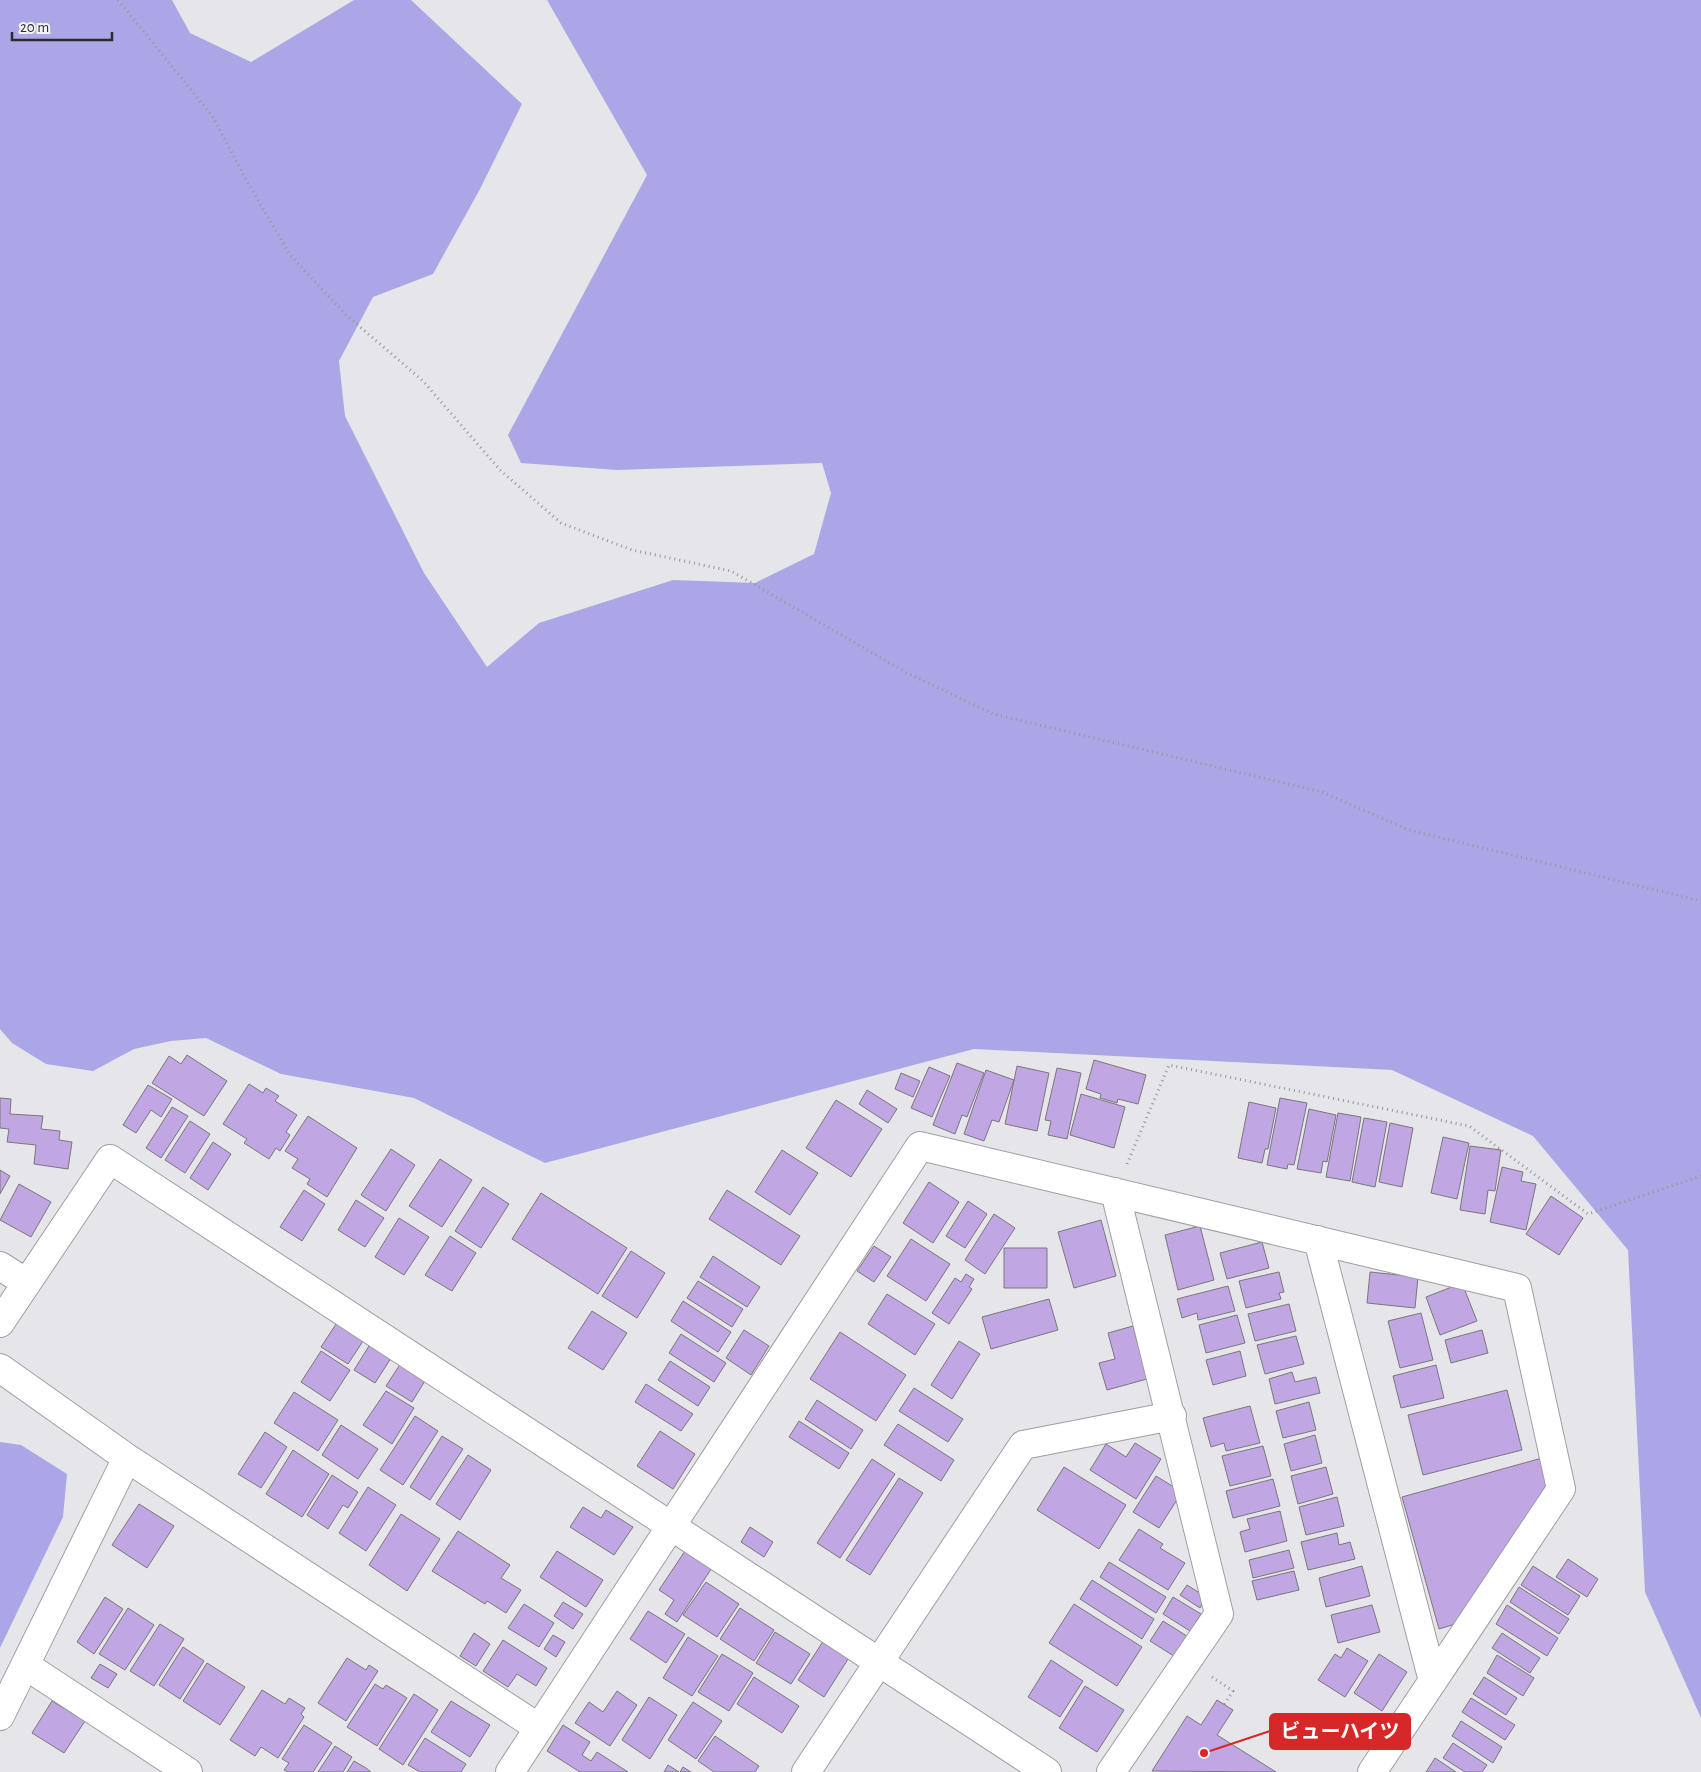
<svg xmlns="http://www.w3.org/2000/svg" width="1701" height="1772" viewBox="0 0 1701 1772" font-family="'Alegreya Sans','Noto Sans JP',sans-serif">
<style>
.forest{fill:#aba7e6}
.building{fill:#c0a6e2;stroke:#79777b}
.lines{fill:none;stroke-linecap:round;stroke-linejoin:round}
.street-casing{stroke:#9f9fa3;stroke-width:30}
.path{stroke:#97979a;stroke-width:3;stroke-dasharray:1 4;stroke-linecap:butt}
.street{stroke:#fff;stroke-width:28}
.leader{fill:none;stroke:#d62828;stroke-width:2}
.callout-dot{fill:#d62828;stroke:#f3f2f7;stroke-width:2}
.callout{fill:#d62828;stroke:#d62828;stroke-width:2}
.callout-label{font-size:20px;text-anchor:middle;font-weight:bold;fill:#fff}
</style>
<rect width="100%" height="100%" fill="#e5e5ea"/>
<path class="forest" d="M0,0H172L190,33L251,62L354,0H411L522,104L480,189L433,274L373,297L339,361L345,416L424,573L487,667L539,623L673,580L755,583L814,554L831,493L822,463L617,470L521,463L508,435L647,175L547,0H1701V1718L1645,1592L1628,1250L1533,1136L1392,1070L974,1049L545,1163L414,1098L281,1074L206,1038L171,1041L134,1049L93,1071L46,1064L12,1043L0,1029Z
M0,1442L21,1445L67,1474L63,1517L0,1648Z"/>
<path class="building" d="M187,1055L227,1081L204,1116L152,1083L169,1056L181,1064Z
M1094,1060L1146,1075L1138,1104L1118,1099L1117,1103L1100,1098L1101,1094L1086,1089Z
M957,1063L984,1073L967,1117L962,1115L955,1134L933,1125Z
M1017,1066L1049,1073L1037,1131L1005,1124Z
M929,1067L950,1076L932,1117L911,1108Z
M1057,1068L1081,1073L1067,1139L1048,1135L1051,1121L1045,1120Z
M986,1070L1014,1080L999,1122L992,1120L984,1141L964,1134Z
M901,1073L920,1081L913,1097L895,1089Z
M249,1084L263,1093L266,1088L279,1096L275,1101L297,1115L286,1132L290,1135L280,1151L276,1148L269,1159L244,1143L247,1139L223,1124Z
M148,1085L172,1099L161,1117L151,1110L136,1133L123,1125Z
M867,1090L897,1109L888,1123L859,1104Z
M1081,1094L1125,1107L1114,1148L1070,1135Z
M0,1098L11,1099L10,1114L43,1116L41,1129L60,1131L59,1140L72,1142L68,1169L34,1164L36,1145L7,1142L9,1129L0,1128Z
M1280,1098L1307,1103L1294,1165L1288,1164L1287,1169L1267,1165Z
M836,1100L882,1129L851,1177L806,1148Z
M1249,1102L1276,1108L1268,1149H1265L1262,1163L1238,1158Z
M172,1107L188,1116L161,1158L146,1148Z
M1309,1109L1336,1115L1327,1162L1323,1161L1321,1173L1297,1169Z
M1338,1113L1361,1117L1350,1181L1326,1177Z
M308,1116L357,1148L327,1197L307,1184L310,1179L292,1168L298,1159L285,1151Z
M1364,1118L1387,1122L1375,1187L1352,1182Z
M190,1121L210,1134L185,1173L165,1160Z
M1390,1123L1413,1128L1402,1187L1379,1182Z
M1443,1137L1469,1143L1457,1199L1431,1193Z
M213,1142L231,1154L208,1190L190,1178Z
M1470,1146L1501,1150L1495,1191L1488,1190L1485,1214L1460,1210Z
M391,1149L415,1165L386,1211L361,1195Z
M782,1150L818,1173L790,1215L755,1192Z
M440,1159L472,1180L442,1227L409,1206Z
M1502,1167L1523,1172L1521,1181L1536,1184L1526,1230L1490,1222Z
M0,1170L10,1176L0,1194Z
M929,1182L959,1202L933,1243L903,1223Z
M19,1184L51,1202L31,1237L0,1220Z
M483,1187L509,1204L481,1248L455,1231Z
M304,1190L325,1204L302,1241L280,1227Z
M727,1190L800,1236L781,1265L709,1219Z
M541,1193L627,1248L598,1294L512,1239Z
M1551,1196L1583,1218L1559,1255L1526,1234Z
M356,1200L384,1218L365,1247L338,1230Z
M968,1201L987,1214L965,1248L946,1236Z
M994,1214L1015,1228L985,1274L965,1260Z
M399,1218L429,1237L404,1275L375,1257Z
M1101,1220L1116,1276L1074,1288L1058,1232Z
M1200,1226L1214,1280L1178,1290L1165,1235Z
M450,1236L476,1253L452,1291L425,1275Z
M911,1239L950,1264L926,1301L887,1276Z
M1262,1242L1269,1268L1227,1279L1220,1253Z
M874,1246L891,1257L874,1282L857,1271Z
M1004,1248H1047V1288H1004Z
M631,1251L665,1273L637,1318L602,1296Z
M713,1256L760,1287L747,1307L700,1277Z
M1279,1272L1284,1292L1279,1293L1281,1299L1246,1308L1239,1281Z
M1370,1272L1418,1277L1415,1308L1367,1303Z
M966,1274L974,1279L969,1287L972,1289L949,1324L932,1313L955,1278L961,1282Z
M698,1281L743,1309L732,1327L687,1298Z
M1462,1283L1477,1321L1440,1335L1426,1297Z
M1228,1286L1235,1311L1198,1320L1197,1313L1182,1318L1177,1299Z
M887,1294L935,1324L915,1355L868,1324Z
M1049,1299L1058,1330L991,1349L982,1317Z
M683,1301L731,1332L718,1352L671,1321Z
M1289,1304L1296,1331L1255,1341L1248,1314Z
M592,1311L627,1333L603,1370L568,1348Z
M1421,1313L1433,1360L1400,1368L1388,1321Z
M1237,1315L1245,1343L1206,1353L1199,1325Z
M338,1321L365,1338L348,1364L321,1347Z
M1133,1326L1147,1379L1107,1390L1099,1363L1115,1359L1108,1333Z
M744,1330L769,1346L751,1375L726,1358Z
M1482,1330L1488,1353L1451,1363L1445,1340Z
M840,1332L906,1375L876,1421L810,1379Z
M681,1334L726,1363L714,1382L669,1353Z
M1296,1336L1304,1364L1265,1374L1257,1345Z
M374,1338L395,1352L375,1383L354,1370Z
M959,1341L980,1354L952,1399L931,1385Z
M321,1351L350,1370L330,1401L301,1382Z
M1240,1351L1246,1376L1213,1385L1206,1360Z
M403,1360L428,1376L412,1402L386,1386Z
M670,1361L710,1387L698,1406L658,1380Z
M1436,1365L1444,1398L1401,1408L1393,1376Z
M1292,1372L1295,1382L1316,1377L1320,1393L1275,1404L1269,1379Z
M646,1384L693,1414L681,1431L635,1402Z
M914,1388L963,1419L948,1442L899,1411Z
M1507,1390L1522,1450L1423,1475L1408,1415Z
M386,1391L414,1408L392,1444L363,1425Z
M294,1392L338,1420L318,1451L274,1423Z
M817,1400L863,1430L851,1449L805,1419Z
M1309,1402L1316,1430L1283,1438L1276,1411Z
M1250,1406L1260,1443L1226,1451L1224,1443L1211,1447L1203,1418Z
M415,1416L438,1431L403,1485L380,1470Z
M799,1421L849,1453L839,1469L789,1437Z
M898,1424L954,1460L941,1481L884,1445Z
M341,1425L378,1449L358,1479L322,1455Z
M660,1431L695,1454L673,1489L637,1466Z
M265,1432L287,1447L261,1488L238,1474Z
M1315,1435L1322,1463L1291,1471L1284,1444Z
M442,1436L463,1449L430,1500L410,1487Z
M1135,1443L1161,1459L1136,1499L1090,1470L1106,1444L1126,1457Z
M1263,1446L1271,1476L1230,1486L1222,1456Z
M293,1450L329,1474L302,1517L266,1494Z
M468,1455L491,1470L460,1520L436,1504Z
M1542,1458L1548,1482L1462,1622L1439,1629L1402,1497Z
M872,1459L895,1474L840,1558L817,1543Z
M1064,1467L1126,1505L1099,1549L1037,1510Z
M1326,1467L1333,1494L1298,1504L1291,1476Z
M332,1475L358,1492L348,1508L343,1505L328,1529L307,1515Z
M1156,1476L1182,1492L1159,1528L1133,1512Z
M899,1478L923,1493L870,1575L846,1560Z
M1273,1479L1280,1506L1233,1518L1226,1491Z
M368,1487L396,1505L366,1551L339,1533Z
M1337,1497L1344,1526L1306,1535L1299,1507Z
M139,1504L174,1526L147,1568L112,1545Z
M583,1507L601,1518L606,1510L633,1527L614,1555L570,1527Z
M1280,1511L1287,1541L1245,1552L1240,1532L1250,1529L1247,1519Z
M401,1514L440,1539L407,1591L369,1565Z
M750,1527L773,1542L764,1557L741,1542Z
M1139,1529L1163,1544L1160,1548L1185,1563L1168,1590L1119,1560Z
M458,1531L510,1565L501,1578L521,1590L506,1613L487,1601L485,1604L432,1571Z
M1337,1533L1339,1545L1350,1542L1355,1559L1308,1570L1301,1542Z
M687,1548L713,1566L677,1622L665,1614L674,1600L659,1590Z
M1289,1550L1294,1568L1253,1578L1249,1560Z
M557,1551L603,1580L586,1607L540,1577Z
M1568,1559L1598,1579L1587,1597L1556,1577Z
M1109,1562L1166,1597L1156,1613L1100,1577Z
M1362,1566L1370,1596L1326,1607L1319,1578Z
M1533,1566L1580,1596L1568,1615L1521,1585Z
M1294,1571L1299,1590L1257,1600L1252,1581Z
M1092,1580L1154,1619L1142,1639L1080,1599Z
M706,1582L739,1604L717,1637L683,1615Z
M1187,1585L1206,1597L1200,1608L1180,1595Z
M1519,1587L1569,1619L1559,1634L1510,1602Z
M105,1597L123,1609L94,1654L77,1642Z
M1173,1597L1201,1614L1190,1631L1163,1614Z
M563,1602L583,1614L573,1629L554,1616Z
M524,1604L554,1623L539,1647L508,1628Z
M1074,1604L1142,1647L1117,1686L1049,1643Z
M1372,1605L1380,1632L1338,1643L1331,1615Z
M1507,1605L1558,1638L1547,1656L1496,1624Z
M128,1608L154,1625L125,1670L99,1654Z
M740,1608L774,1630L754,1661L720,1639Z
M648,1611L685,1634L666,1663L630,1639Z
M1163,1621L1190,1638L1177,1658L1150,1641Z
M160,1624L184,1639L154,1686L130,1671Z
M775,1632L810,1654L791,1684L756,1663Z
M474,1633L490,1644L476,1666L460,1656Z
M1502,1633L1540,1658L1530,1673L1492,1648Z
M553,1635L565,1642L556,1657L544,1649Z
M688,1637L718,1656L692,1696L663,1678Z
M503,1640L547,1668L536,1686L517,1674L508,1687L483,1671Z
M824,1640L850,1656L824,1697L798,1680Z
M183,1647L204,1661L180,1699L159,1685Z
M1347,1648L1368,1661L1345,1697L1318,1680L1335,1654L1341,1658Z
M722,1654L753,1673L729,1711L698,1692Z
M1379,1654L1407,1672L1382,1711L1354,1693Z
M1497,1655L1534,1678L1523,1696L1487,1673Z
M347,1658L366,1670L369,1665L378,1671L346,1721L318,1703Z
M1051,1660L1083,1681L1060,1717L1028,1697Z
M207,1663L245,1687L220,1725L183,1701Z
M100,1664L117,1674L108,1688L91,1678Z
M754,1677L799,1706L782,1733L737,1704Z
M1484,1677L1517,1698L1506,1715L1473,1694Z
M375,1684L383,1689L386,1685L407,1698L377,1746L347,1727Z
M1085,1686L1124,1710L1097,1752L1059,1728Z
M262,1690L285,1704L289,1698L305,1708L301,1714L304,1717L278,1758L261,1747L255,1756L230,1740Z
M617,1691L637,1705L610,1746L575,1723L589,1702L603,1712Z
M414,1694L438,1710L403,1765L379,1749Z
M649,1697L677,1715L650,1759L622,1740Z
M1471,1698L1515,1725L1505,1740L1462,1712Z
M1217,1700L1233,1710L1217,1735L1276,1772L1152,1771L1187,1716L1201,1725Z
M52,1701L85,1721L64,1753L32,1733Z
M451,1701L490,1725L470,1757L431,1732Z
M693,1702L722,1721L696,1759L668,1740Z
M1461,1721L1502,1747L1493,1763L1452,1736Z
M304,1725L332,1743L313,1772H288L284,1770L289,1763L282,1759Z
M563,1725L590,1742L582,1755L591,1761L597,1752L628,1772H580L547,1751Z
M715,1736L759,1766L755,1772H714L698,1761Z
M425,1738L466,1764L461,1772H420L408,1765Z
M1453,1743L1487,1765L1482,1772H1465L1443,1758Z
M335,1746L352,1757L343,1772H318Z
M1435,1758L1456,1772H1426Z
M354,1761L366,1768L371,1772H347Z
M668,1765L679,1772H664Z
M683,1767L691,1772H680Z"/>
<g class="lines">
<defs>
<path id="street" d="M1318,1240L1433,1681
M0,1266L27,1283
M0,1323L110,1159L1047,1772
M0,1368L127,1458L539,1728
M25,1665L188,1772
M0,1716L127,1458
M510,1772L920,1146L1517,1288L1561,1489L1372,1772
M806,1772L1023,1445L1172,1416
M1111,1772L1219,1614L1115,1192"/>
</defs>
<use href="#street" class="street-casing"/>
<path class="path" d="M118,0L213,117L244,176L290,255L345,314L423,381L500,470L561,523L632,550L731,571L907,673L993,714L1322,792L1409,830L1701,901
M1127,1164L1169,1065L1469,1126L1588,1214L1701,1176
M1212,1677L1233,1691L1224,1705"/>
<use href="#street" class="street"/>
</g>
<path class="leader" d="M1204 1753L1270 1731"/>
<circle class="callout-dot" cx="1204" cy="1753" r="5"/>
<rect class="callout" x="1270" y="1714" width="140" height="35" rx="5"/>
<g class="callout-label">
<text x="1340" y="1738">ビューハイツ</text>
</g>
<path d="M12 32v8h100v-8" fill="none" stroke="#2c2c2e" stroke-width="2.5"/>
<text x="20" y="32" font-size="15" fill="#2c2c2e" stroke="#f3f2f7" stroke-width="4" paint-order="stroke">20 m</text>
</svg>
